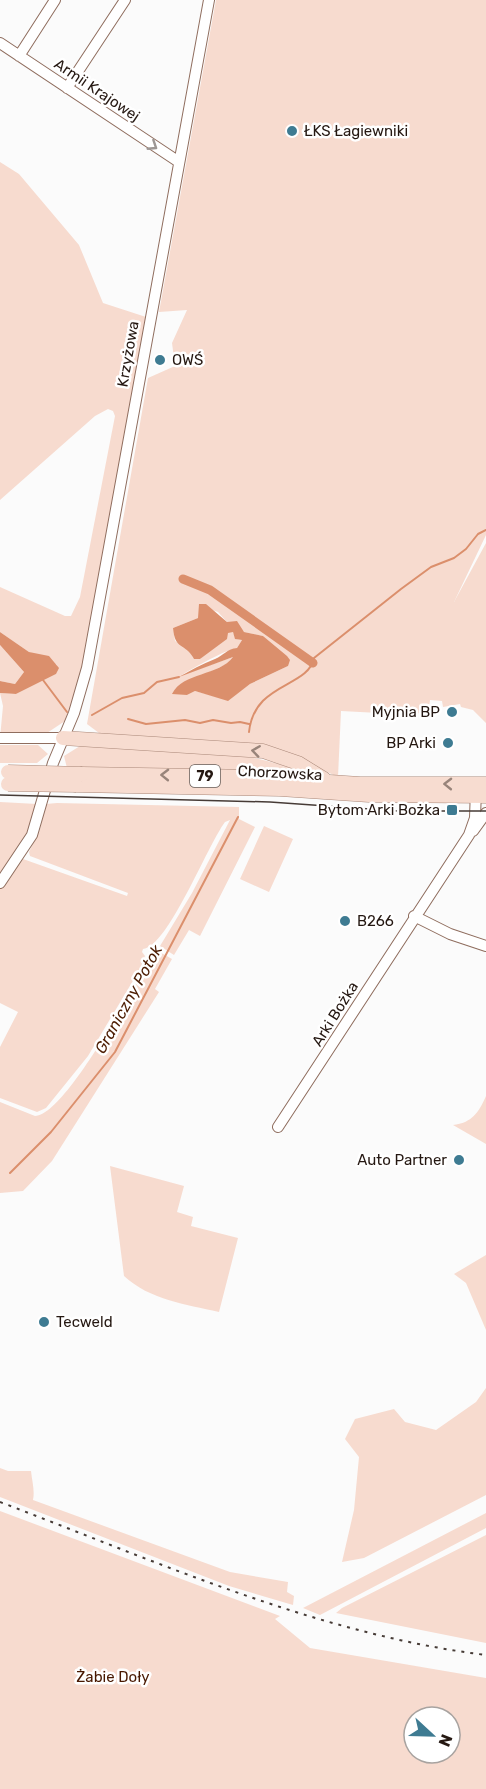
<svg xmlns="http://www.w3.org/2000/svg" width="486" height="1789" viewBox="0 0 486 1789" font-family="Rubik,sans-serif">
<style>
.green{fill:#f7dbcf;fill-rule:evenodd}
.water{fill:#db8f6c}
.lines{fill:none;stroke-linecap:round;stroke-linejoin:round}
.stream{stroke:#db8f6c;stroke-width:2}
.canal{stroke:#db8f6c;stroke-width:9}
.minor-casing{stroke:#8f6d5e;stroke-width:12}
.major-casing{stroke:#aa8879;stroke-width:15}
.minor{stroke:#fff;stroke-width:10}
.major{stroke:#f7dcd0;stroke-width:14}
.tram{stroke:#463b36;stroke-width:1.5}
.rail{stroke:#463b36;stroke-width:2;stroke-dasharray:3 6;stroke-linecap:butt}
.major-bridge-casing{stroke:#aa8879;stroke-width:15;stroke-linecap:butt}
.major-bridge{stroke:#f7dcd0;stroke-width:14}
.oneway{stroke:#9d9794}
.oneway2{stroke:#98847a}
.poi-dot{fill:#3e7b92;stroke:#fff;stroke-width:2}
.labels{text-anchor:middle;stroke-width:5;stroke-linejoin:round;paint-order:stroke}
.shield{fill:#fff;stroke:#665d59;stroke-width:1.5}
.shield-label{font-size:14px;font-weight:bold;fill:#251812}
.street-label{font-size:15px;fill:#251812;stroke:#fff}
.poi-label{font-size:15px;fill:#251812;stroke:#fff;text-anchor:start}
.park-label{font-size:15px;fill:#481800;stroke:#fff}
.water-label{font-size:16px;font-style:italic;fill:#4d1d03;stroke:#fff}
</style>
<rect width="100%" height="100%" fill="#fbfbfb"/>
<path class="green" d="M216,0H486V535L454,602L486,543V723L473,710L461,707L460,704L443,707L442,701L430,700L429,707L422,709L417,715L341,711L338,777L286,753L103,736L87,724L148,378L175,366L172,343L187,310L159,312ZM209,609L218,612L227,622L244,632L263,636L288,666L250,684L228,700L195,691L187,695L181,685L227,664L233,657L182,675C193,668 227,649 237,648L242,640L236,639L233,632H228L200,659H194L190,650L175,641L173,628L198,618Z
M0,162L19,174L79,245L103,303L146,317L74,715L41,737L0,738L3,706L0,693L16,694L56,674L57,665L29,652L0,632V587L65,616H71L80,597L115,416L113,411L108,409L95,416L0,500Z
M0,645L24,672L15,684L0,681Z
M0,745H38L48,754L37,763H0Z
M80,746C153,750 237,745 304,773L67,768L64,756Z
M0,802L37,804L26,837L0,876Z
M57,803L239,807V819L255,827L200,936L189,930L174,955L160,946L192,893L230,820L225,822C207,846 168,947 143,949L142,952L145,956L140,969L88,1056L46,1108L37,1112L0,1098V1047L18,1012L0,1003V888L23,859L127,896L128,893L30,856L29,852L40,829L46,804Z
M264,826L293,839L269,892L240,879Z
M158,951L172,959L155,989L159,992L52,1161L23,1191L0,1193V1102L35,1116C66,1115 134,984 152,956Z
M486,1096V1144L453,1125C472,1123 479,1112 486,1096Z
M110,1166L184,1186L177,1212L193,1217L191,1226L238,1238L219,1312C185,1304 150,1300 124,1276Z
M486,1255V1330L466,1283L454,1274Z
M486,1388V1495L364,1558L342,1562L354,1510L359,1457L345,1439L355,1419L394,1409L405,1422L436,1430L476,1402Z
M0,1468L8,1471H31C32,1481 35,1491 33,1500L230,1572L288,1582L287,1592L294,1596L293,1605L229,1586L0,1497Z
M0,1511L280,1616L275,1619L310,1648L486,1678V1789H0ZM414,1717H450V1753H414Z
M486,1513V1528L320,1615L303,1608Z
M486,1535V1643L336,1613L342,1608Z"/>
<path class="water" d="M199,604H206L227,622L237,621L244,632L263,636L287,656L290,660L288,666L250,684L228,701L195,691L187,695L172,694C183,672 219,676 233,657L179,677C191,670 202,664 215,659C224,655 227,649 237,648L242,640L235,639L233,632L228,633L227,639L200,659H194C185,642 175,651 173,628L198,618Z
M0,632L29,652L49,656L59,668L56,674L16,694L0,693V681L15,684L24,672L0,645Z"/>
<g class="lines">
<path class="stream" d="M43,680L67,712
M92,715L122,698L144,693L157,682L179,677
M128,719L146,724L185,720L200,723L213,720L231,723L240,722L249,724
M249,732C254,682 308,688 314,658L401,589L431,567L454,558L466,549L478,534L486,530
M10,1173L51,1132L115,1052L238,817"/>
<path class="canal" d="M183,579L210,590L313,663"/>
<defs>
<path id="minor" d="M0,43L179,162
M19,56L55,0
M67,88L125,0
M0,738H63
M473,831L486,813
M0,883L32,835L53,763L74,713L87,668L209,0
M414,916L450,934L486,946
M278,1127L469,835L475,818L476,789"/>
<path id="major" d="M63,738L263,751L298,763L324,779
M82,774L255,777L360,784H486
M76,785L280,789L369,795L486,796"/>
</defs>
<use href="#minor" class="minor-casing"/>
<use href="#major" class="major-casing"/>
<use href="#minor" class="minor"/>
<use href="#major" class="major"/>
<path class="tram" d="M0,795L270,802L398,811H486"/>
<path class="rail" d="M0,1502C158,1562 317,1634 486,1655"/>
<defs>
<path id="major-bridge" d="M8,772L82,774
M8,784L76,785"/>
</defs>
<use href="#major-bridge" class="major-bridge-casing"/>
<use href="#major-bridge" class="major-bridge"/>
</g>
<defs><path id="oneway-chevron" d="M-2-3.5L2.5 0L-2 3.5" fill="none" stroke-width="1.6" stroke-linecap="round" stroke-linejoin="round" transform="scale(1.5)"/></defs>
<use class="oneway" href="#oneway-chevron" transform="translate(153 146) rotate(33)"/>
<g class="oneway2">
<use href="#oneway-chevron" transform="translate(256 751) rotate(-172)"/>
<use href="#oneway-chevron" transform="translate(165 775) rotate(-179)"/>
<use href="#oneway-chevron" transform="translate(448 784) rotate(-179)"/>
</g>
<g class="poi-dot">
<circle cx="292" cy="131" r="6"/>
<circle cx="160" cy="360" r="6"/>
<circle cx="452" cy="712" r="6"/>
<circle cx="448" cy="743" r="6"/>
<rect x="446" y="804" width="12" height="12" rx="3"/>
<circle cx="345" cy="921" r="6"/>
<circle cx="459" cy="1160" r="6"/>
<circle cx="44" cy="1322" r="6"/>
</g>
<g class="labels">
<rect class="shield" x="190" y="765" width="30" height="22" rx="4.5"/>
<g class="shield-label">
<text x="205" y="781">79</text>
</g>
<g class="street-label">
<text transform="translate(97 90) rotate(34)" y="5">Armii Krajowej</text>
<text transform="translate(128 354) rotate(-80)" y="5">Krzyżowa</text>
<text transform="translate(280 773) rotate(3)" y="5">Chorzowska</text>
<text transform="translate(335 1014) rotate(-58)" y="5">Arki Bożka</text>
</g>
<g class="poi-label">
<text x="304" y="136">ŁKS Łagiewniki</text>
<text x="172" y="365">OWŚ</text>
<text x="440" y="717" text-anchor="end">Myjnia BP</text>
<text x="436" y="748" text-anchor="end">BP Arki</text>
<text x="440" y="815" text-anchor="end">Bytom Arki Bożka</text>
<text x="357" y="926">B266</text>
<text x="447" y="1165" text-anchor="end">Auto Partner</text>
<text x="56" y="1327">Tecweld</text>
</g>
<g class="park-label">
<text x="113" y="1682">Żabie Doły</text>
</g>
<g class="water-label">
<text transform="translate(128 999) rotate(-61)" y="6">Graniczny Potok</text>
</g>
</g>
<g transform="translate(432 1735) rotate(112)"><circle r="28" fill="#ffffff" stroke="#a8a3a0" stroke-width="1.5"/>
<path d="M0-4.5L10 22L0 15L-10 22Z" fill="#3e7b92"/>
<text y="-9" font-size="16" font-weight="bold" text-anchor="middle" fill="#251812">N</text>
</g>
</svg>
